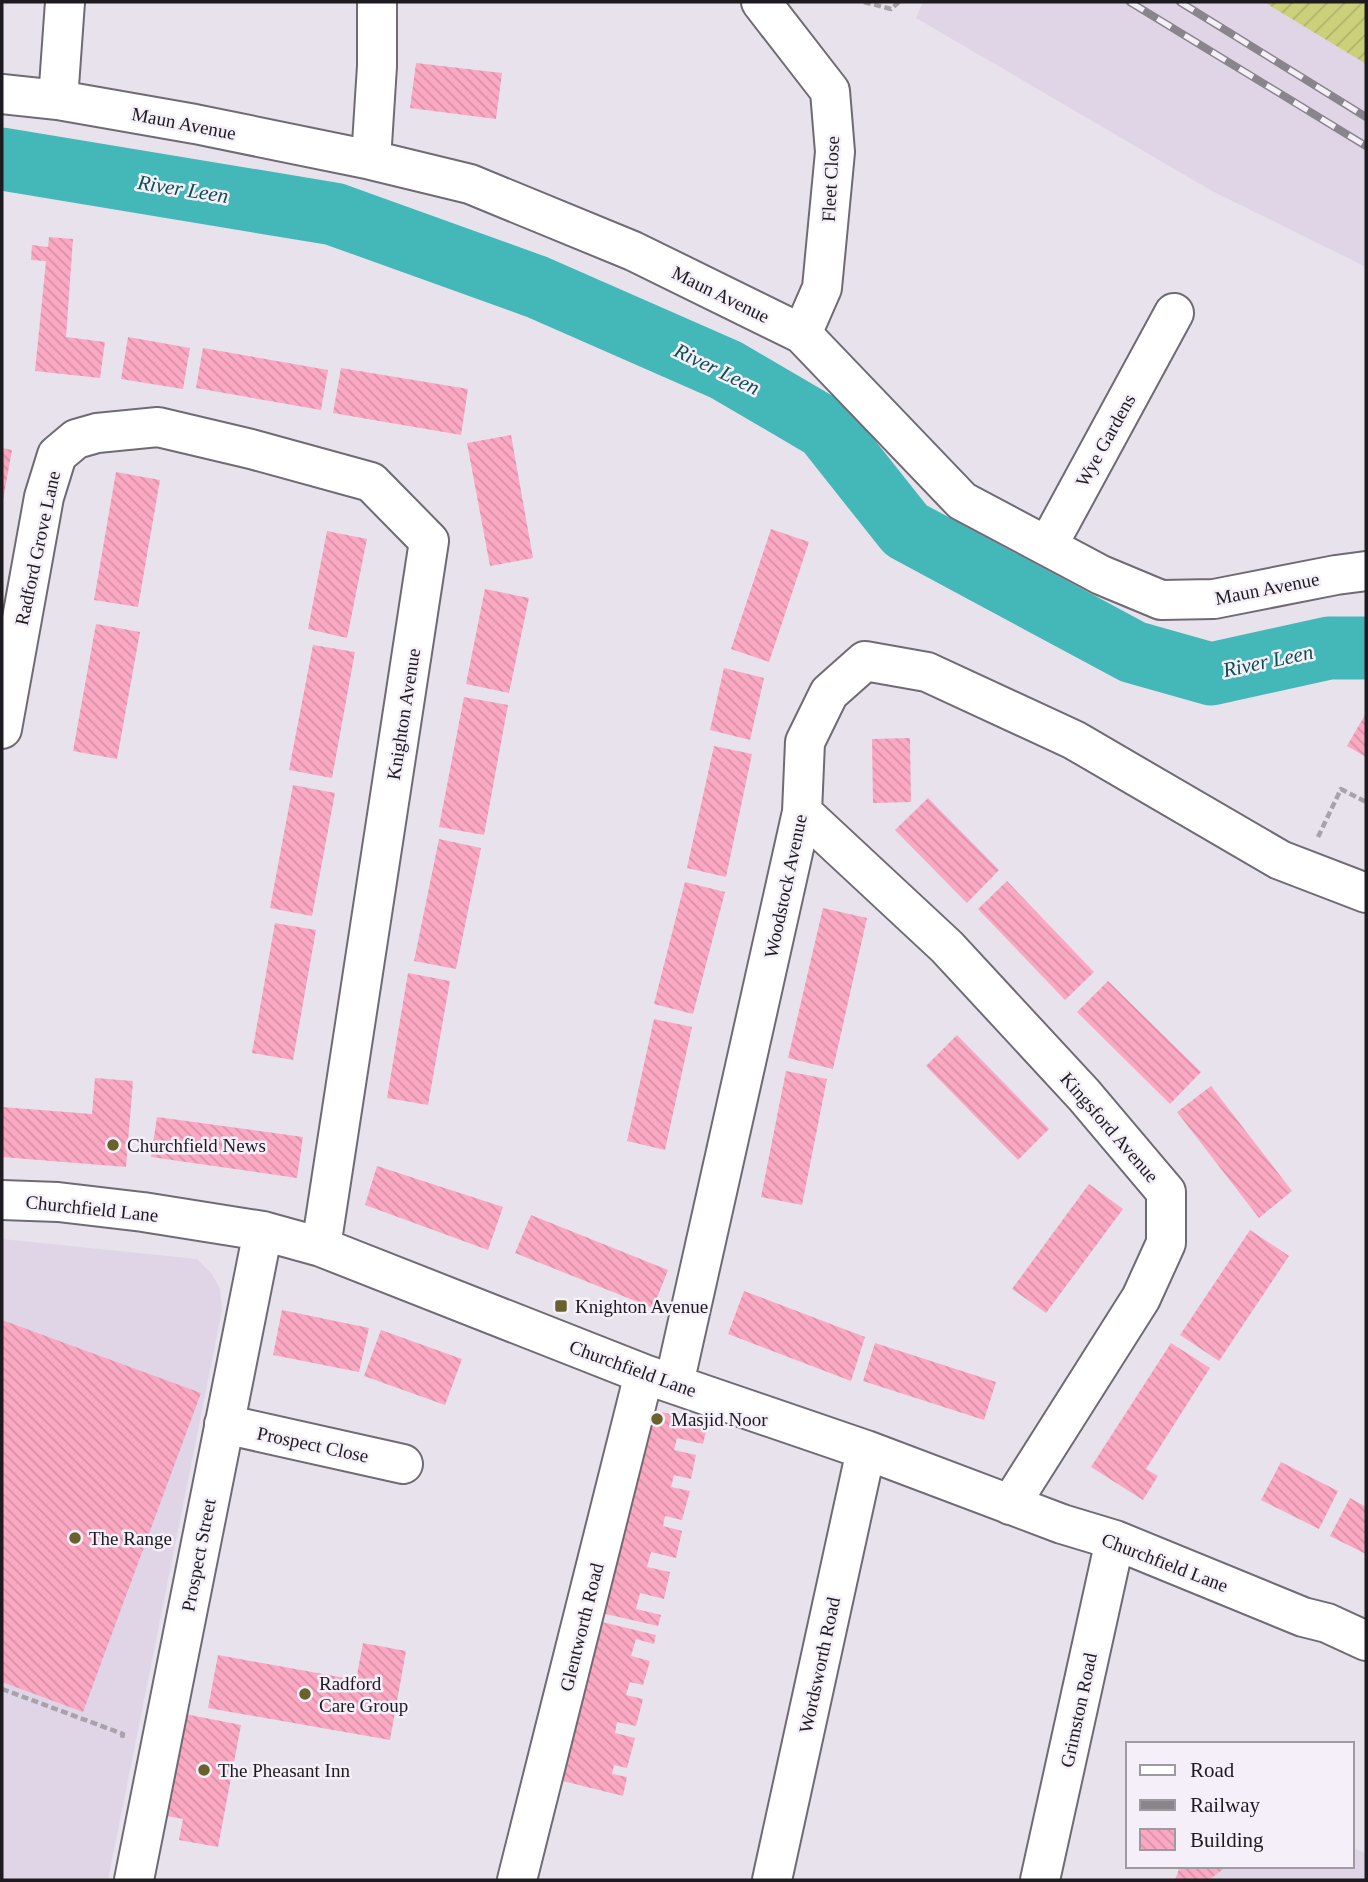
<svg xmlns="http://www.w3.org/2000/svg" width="1368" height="1882" viewBox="0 0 1368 1882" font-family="'Times New Roman',serif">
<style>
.built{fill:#dfd5e6}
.garden{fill:url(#garden-furrows)}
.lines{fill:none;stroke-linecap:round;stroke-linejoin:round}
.river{stroke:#44b8b9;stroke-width:63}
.building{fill:url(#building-back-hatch)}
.street-casing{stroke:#6f6a73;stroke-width:42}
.path{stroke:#a8a3ab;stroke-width:4.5;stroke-dasharray:7 3.5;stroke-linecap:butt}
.street{stroke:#fff;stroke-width:38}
.rail-casing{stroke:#89858c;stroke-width:8}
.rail{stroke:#f5eff9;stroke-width:5;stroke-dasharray:16;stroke-linecap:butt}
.poi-dot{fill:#69612e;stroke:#f5eff9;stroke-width:2.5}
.labels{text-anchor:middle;stroke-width:5;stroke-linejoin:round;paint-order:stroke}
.street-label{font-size:19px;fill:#1d1b1f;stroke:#f5eff9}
.poi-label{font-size:19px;fill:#1d1b1f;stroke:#f5eff9;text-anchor:start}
.water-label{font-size:21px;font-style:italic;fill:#094f50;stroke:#f5eff9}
</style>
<defs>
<pattern id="garden-furrows" width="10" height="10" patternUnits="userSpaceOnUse" patternTransform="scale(1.75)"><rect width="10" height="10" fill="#cdd07b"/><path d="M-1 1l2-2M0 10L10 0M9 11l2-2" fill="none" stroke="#b0b26a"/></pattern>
<pattern id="building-back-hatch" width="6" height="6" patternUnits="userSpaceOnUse" patternTransform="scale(1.75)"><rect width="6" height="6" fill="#fba8c3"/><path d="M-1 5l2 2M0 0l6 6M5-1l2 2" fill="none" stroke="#d790a7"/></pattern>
</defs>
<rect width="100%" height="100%" fill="#e8e2ec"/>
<path class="built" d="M923,2H1264L1366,64V267L1212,191L916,18Z
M2,1239L197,1259L212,1274L220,1289L222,1310L108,1880H2Z
M1352,1847L1366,1854V1880H1186L1189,1866H1352Z"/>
<path class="garden" d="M1264,2H1366V64Z"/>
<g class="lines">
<path class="river" d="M2,159L334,214L537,287L726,370L825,428L906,530L1133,652L1211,674L1329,648H1366"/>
</g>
<path class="building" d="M416,63L502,73L496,119L410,108Z
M49,237L73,239L66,337L105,342L100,378L35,371L46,261L31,260L32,245L48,247Z
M128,337L190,348L183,389L121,379Z
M203,348L328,370L321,410L196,388Z
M341,368L468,389L461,435L333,413Z
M511,435L533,558L490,566L467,443Z
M2,448L12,450L3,500H2Z
M116,472L160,480L138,607L94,600Z
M771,529L809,542L769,662L731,649Z
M327,531L367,539L347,638L308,629Z
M485,589L529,598L509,693L466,684Z
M96,624L140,632L117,759L73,751Z
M313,645L355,652L332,778L289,770Z
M724,668L764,678L750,740L710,730Z
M464,697L508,705L484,835L439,827Z
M1366,713V757L1347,746Z
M910,738L911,802L873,803L872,739Z
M714,746L752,754L726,877L687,868Z
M293,785L335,793L312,916L270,908Z
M928,798L999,870L967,903L895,830Z
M439,839L481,848L456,969L414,961Z
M1007,881L1094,972L1065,1000L978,909Z
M685,882L725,892L693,1014L654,1004Z
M823,908L867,918L833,1069L788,1058Z
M275,923L316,930L293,1060L252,1053Z
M408,973L450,981L428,1105L387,1098Z
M1108,981L1201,1072L1170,1104L1077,1012Z
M654,1019L692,1027L665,1150L627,1141Z
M957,1035L1049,1129L1018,1160L926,1066Z
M786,1071L827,1079L802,1205L761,1197Z
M95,1078L133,1081L126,1167L2,1157V1107L92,1114Z
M1211,1086L1292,1191L1259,1218L1177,1112Z
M157,1117L303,1137L297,1178L151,1157Z
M377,1166L503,1207L488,1250L365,1205Z
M1089,1184L1123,1209L1046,1313L1012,1289Z
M531,1215L668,1270L653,1308L515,1253Z
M1250,1230L1289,1256L1219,1361L1180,1335Z
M744,1291L865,1337L851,1381L728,1334Z
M282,1310L369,1328L359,1372L273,1355Z
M2,1320L201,1393L83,1712L2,1682Z
M381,1330L462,1359L445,1405L364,1376Z
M875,1343L996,1382L984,1420L863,1381Z
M1171,1343L1210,1368L1146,1469L1158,1476L1143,1500L1091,1467Z
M645,1408L708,1423L703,1444L677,1438L674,1450L696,1455L691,1479L674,1475L671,1487L690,1491L682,1520L665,1516L663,1526L682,1531L676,1558L651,1552L647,1567L670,1572L664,1599L640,1593L636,1609L661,1615L658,1626L597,1612Z
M1281,1462L1338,1491L1319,1529L1261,1500Z
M1350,1498L1366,1507V1554L1330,1536Z
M598,1621L656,1635L654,1644L636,1639L631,1656L650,1661L643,1685L630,1682L626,1695L643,1699L636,1726L617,1722L615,1733L635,1738L627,1768L614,1765L612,1774L627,1777L623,1796L559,1780Z
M363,1643L406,1651L390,1740L208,1708L218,1655L356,1680Z
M185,1714L241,1725L218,1847L179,1840L183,1819L167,1816Z
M1180,1866H1227L1209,1880H1175Z"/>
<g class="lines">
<defs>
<path id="street" d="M761,2L830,91L835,152L822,288L802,334
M2,94L58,100L195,124L371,160L470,184L633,251L802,334L962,501L1101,575L1161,600L1214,599L1336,575L1366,571
M58,100L65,2
M371,160L377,66V2
M1048,545L1174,313
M2,729L44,497L57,455L76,439L97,433L158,427L251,449L371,482L429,541L321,1247
M802,812L947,947L1084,1095L1166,1192V1243L1141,1298L1010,1505
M2,1200L58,1202L143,1212L263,1231L321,1247L644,1374L866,1450L1062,1524L1115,1540L1303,1617L1327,1623L1366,1641
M674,1384L802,812L805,742L829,693L865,661L927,672L1074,740L1280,860L1366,893
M224,1424L403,1464
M134,1880L263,1231
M517,1880L644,1374
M772,1880L866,1450
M1040,1880L1115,1540"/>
</defs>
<use href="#street" class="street-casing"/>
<path class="path" d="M864,2L891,9L899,2
M1318,837L1341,789L1366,802
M2,1689L123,1734L122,1738"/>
<use href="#street" class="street"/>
<defs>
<path id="rail" d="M1130,2L1366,146
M1180,2L1366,117"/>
</defs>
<use href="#rail" class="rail-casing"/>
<use href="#rail" class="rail"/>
</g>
<g class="poi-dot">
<circle cx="113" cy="1145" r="7"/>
<rect x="554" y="1299" width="14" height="14" rx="3.5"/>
<circle cx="657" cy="1419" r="7"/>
<circle cx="75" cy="1538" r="7"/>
<circle cx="305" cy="1694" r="7"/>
<circle cx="204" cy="1770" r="7"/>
</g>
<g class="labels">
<g class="street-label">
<text transform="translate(184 123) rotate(11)" y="7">Maun Avenue</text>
<text transform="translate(830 179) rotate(-87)" y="7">Fleet Close</text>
<text transform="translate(721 294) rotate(26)" y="7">Maun Avenue</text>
<text transform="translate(1105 440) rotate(-61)" y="7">Wye Gardens</text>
<text transform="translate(37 548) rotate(-78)" y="7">Radford Grove Lane</text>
<text transform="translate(1267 588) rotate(-11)" y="7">Maun Avenue</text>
<text transform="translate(403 714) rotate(-81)" y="7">Knighton Avenue</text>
<text transform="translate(785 886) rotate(-78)" y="7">Woodstock Avenue</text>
<text transform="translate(1110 1127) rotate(49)" y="7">Kingsford Avenue</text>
<text transform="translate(92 1208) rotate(6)" y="7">Churchfield Lane</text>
<text transform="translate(633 1368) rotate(20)" y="7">Churchfield Lane</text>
<text transform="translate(313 1444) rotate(12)" y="7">Prospect Close</text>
<text transform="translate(198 1555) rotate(-79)" y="7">Prospect Street</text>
<text transform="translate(1165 1562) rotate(21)" y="7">Churchfield Lane</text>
<text transform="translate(581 1627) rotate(-76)" y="7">Glentworth Road</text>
<text transform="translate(819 1665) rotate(-78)" y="7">Wordsworth Road</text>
<text transform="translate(1078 1710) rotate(-78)" y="7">Grimston Road</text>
</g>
<g class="poi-label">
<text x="127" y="1152">Churchfield News</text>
<text x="575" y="1313">Knighton Avenue</text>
<text x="671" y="1426">Masjid Noor</text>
<text x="89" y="1545">The Range</text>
<text x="319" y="1690">Radford<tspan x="319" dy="22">Care Group</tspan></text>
<text x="218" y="1777">The Pheasant Inn</text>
</g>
<g class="water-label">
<text transform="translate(183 189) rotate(9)" y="7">River Leen</text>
<text transform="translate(717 369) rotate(26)" y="7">River Leen</text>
<text transform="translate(1268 661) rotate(-12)" y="7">River Leen</text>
</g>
</g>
<rect width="1368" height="1882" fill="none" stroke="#1d1b1f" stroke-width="7"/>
<rect x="1126" y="1742" width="228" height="126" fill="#f5eff9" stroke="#9f9aa2" stroke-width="2"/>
<rect x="1140" y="1765" width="35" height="10" fill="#ffffff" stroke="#9f9aa2" stroke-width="2"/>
<text x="1190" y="1777" font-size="21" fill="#1d1b1f">Road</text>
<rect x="1140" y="1800" width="35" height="10" fill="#89858c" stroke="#9f9aa2" stroke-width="2"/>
<text x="1190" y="1812" font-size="21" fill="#1d1b1f">Railway</text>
<rect x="1140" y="1829" width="35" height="21" fill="url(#building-back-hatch)" stroke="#9f9aa2" stroke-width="2"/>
<text x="1190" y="1847" font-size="21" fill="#1d1b1f">Building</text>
</svg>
